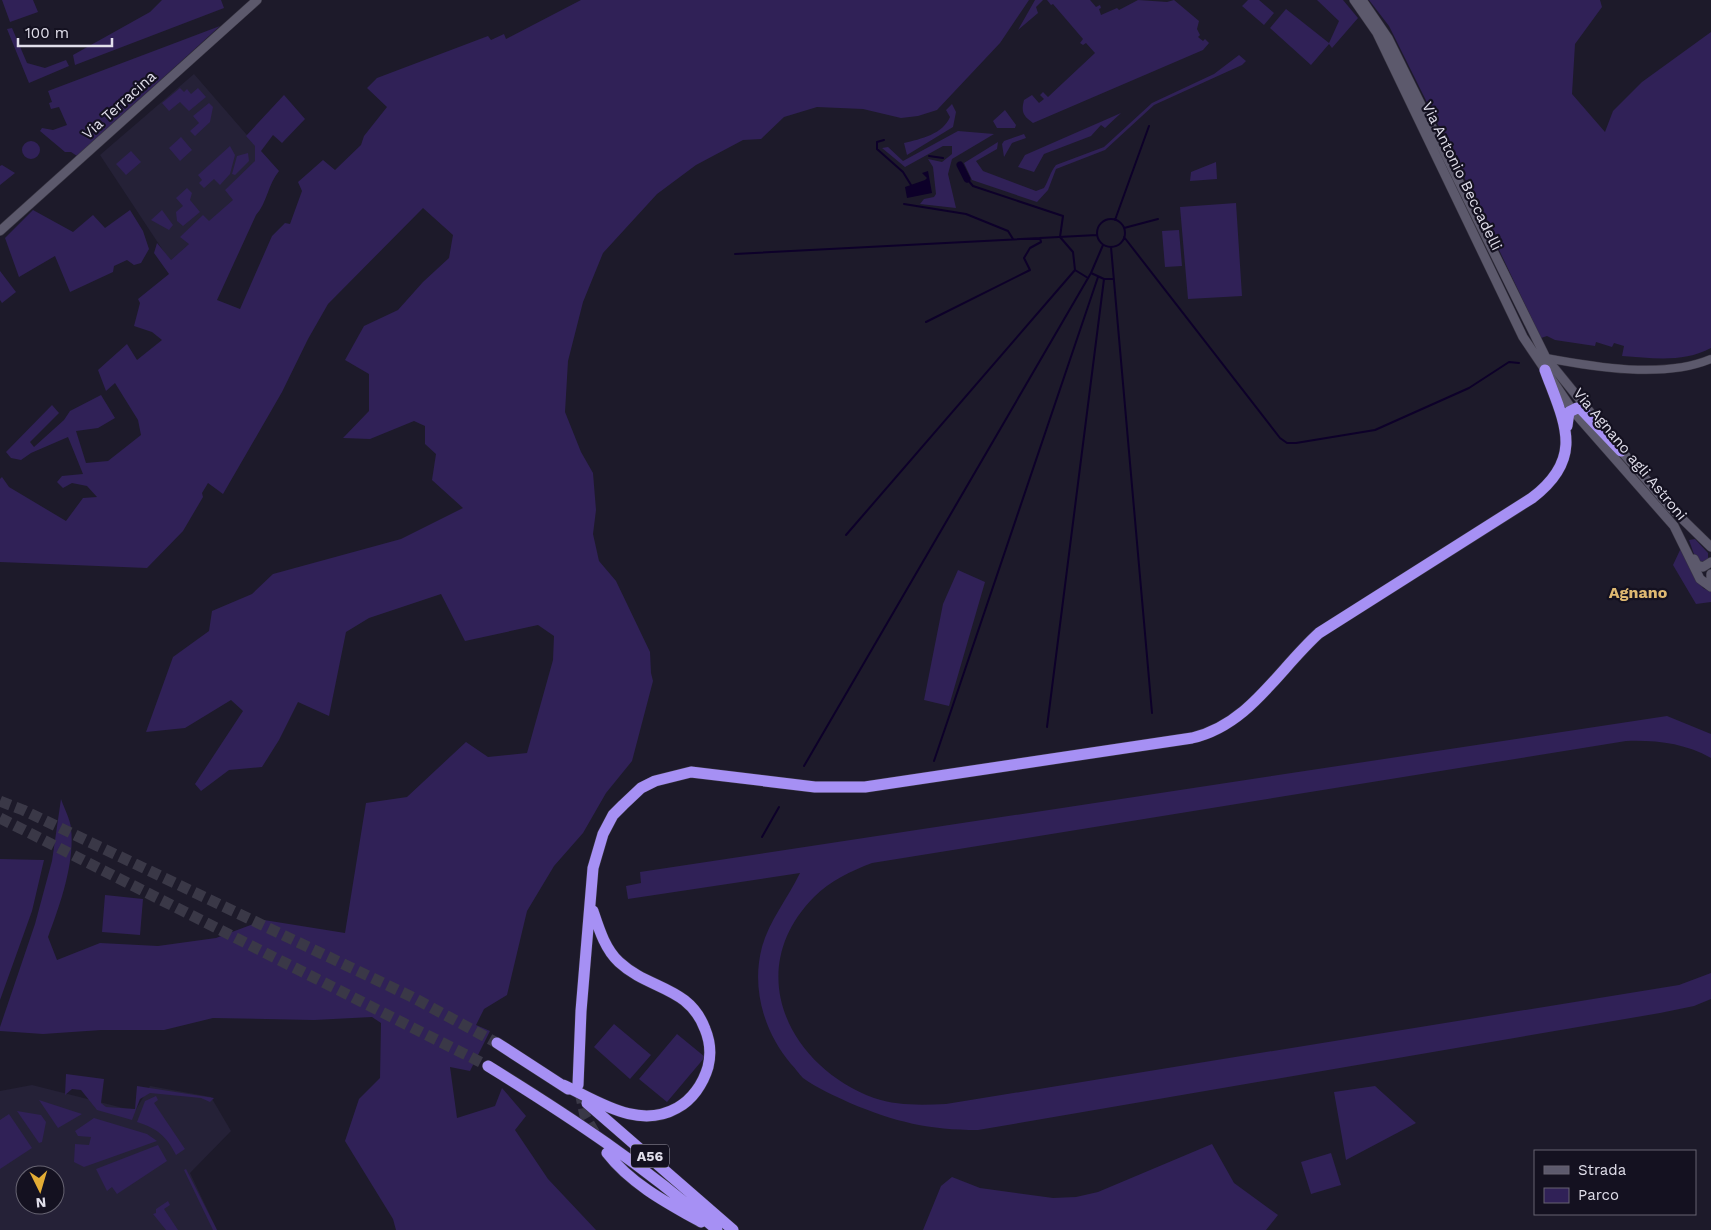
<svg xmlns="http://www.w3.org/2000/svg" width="1711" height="1230" viewBox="0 0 1711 1230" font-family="'Work Sans',sans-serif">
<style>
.built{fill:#252137;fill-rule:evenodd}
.green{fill:#302157}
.water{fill:#0d0029}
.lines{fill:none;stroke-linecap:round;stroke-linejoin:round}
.stream{stroke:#0d0029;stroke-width:2}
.canal{stroke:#0d0029;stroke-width:7}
.motorway-tunnel{stroke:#3a3847;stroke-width:11;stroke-dasharray:11 5.5;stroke-linecap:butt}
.tertiary-casing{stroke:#383542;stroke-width:9}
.secondary-casing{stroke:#383542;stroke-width:10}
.motorway-casing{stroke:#383542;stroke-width:12}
.tertiary{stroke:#5c596c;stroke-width:8}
.secondary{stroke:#5c596c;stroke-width:9}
.motorway{stroke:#a690f4;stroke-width:11}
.labels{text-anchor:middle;stroke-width:4.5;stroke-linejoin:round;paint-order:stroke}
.shield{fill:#141120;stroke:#a4a1ae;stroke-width:1}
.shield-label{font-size:14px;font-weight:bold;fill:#e1dfeb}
.street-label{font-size:15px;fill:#e1dfeb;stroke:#141120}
.neighbourhood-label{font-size:16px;font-weight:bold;fill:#dfb972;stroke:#141120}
</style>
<rect width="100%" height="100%" fill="#1d1a2a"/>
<path class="built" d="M194,74L272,164L245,195L170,261L100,155Z
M32,1085L135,1111L150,1086L211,1097L231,1131L190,1173L217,1230H0V1091ZM25,1175H55V1205H25Z"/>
<path class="green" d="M2,0H33L38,12L10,22Z
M162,0H221L224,8L75,65L73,55L150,12Z
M581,0H1029L1000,43L937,110L918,116L901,118L863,109L817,107L784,117L761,139L743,140L696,165L657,194L603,253L583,302L568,361L565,412L581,452L593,473L596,510L593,534L599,561L616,581L650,652L651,673L653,681L632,761L606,793L583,833L554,866L527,911L507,995L484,1009L476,1025L490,1031L470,1071L450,1067L457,1118L495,1106L502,1088L526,1116L515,1130L548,1179L596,1230H396L393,1219L345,1141L359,1099L380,1078L381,1023L372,1017L314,1020L213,1018L164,1030H101L43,1034L0,1031V1027L35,924L52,861L61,799C64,808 70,819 71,828C75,863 60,905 48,937L57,960L100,943L158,946L216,938L264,920L345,933L366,803L407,797L466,742L488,757L527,753L553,660L554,636L538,625L465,641L441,594L369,618L346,632L329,716L298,702L279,740L262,767L229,770L201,791L195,784L243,711L231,700L185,728L146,732L173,657L209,631L212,611L252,594L273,574L401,539L463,508L432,480L436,454L425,444V426L414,421L370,439L343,438L369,411V374L345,360L364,326L398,310L423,282L449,258L453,235L423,208L328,304L308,339L282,392L223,494L208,483L202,493L203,497L183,531L147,568L0,562V479L2,477L9,487L66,521L83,498L97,497L87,486L72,483L63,488L57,482L62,476L83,474L68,437L31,453L21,460L11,458L6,452L52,405L59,413L30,442L34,447L64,420L70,411L101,395L115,418L98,428L76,431L86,463L108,461L141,435L138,420L115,383L106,391L98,370L127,344L137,360L162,340L152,332L134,326L140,303L138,299L169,274L154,253L157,243L171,260L189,244L180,237L203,215L209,221L233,200L225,190L255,161V146L246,136L284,95L305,119L282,143L273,135L261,151L279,171C268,184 267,203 256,215L217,300L240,309L272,236L285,223L290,224L302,191L298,182L323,160L335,170L361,145L364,136L387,107L367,88L377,78L488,36L491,40L504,34L506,39Z
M1035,0H1043L1036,7L1038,13L1018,30Z
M1047,0H1090L1096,7L1100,5L1101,8L1099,9L1101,15L1117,8L1119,10L1138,0L1167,2L1174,0L1199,21L1197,29L1200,35L1198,37L1203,41L1205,39L1209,43L1203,50L1033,123C1023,116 1021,112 1024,100L1032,95L1039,103L1044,99L1040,95L1043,92L1048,97L1095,53L1086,43L1083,45L1080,43L1083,39L1053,4L1051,5Z
M1248,0H1259L1274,13L1264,25L1242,6Z
M1317,0H1343L1358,18L1332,48L1329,44L1311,65L1270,28L1286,9L1329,43L1339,21Z
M1369,0H1600L1602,7L1575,44L1572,94L1605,132L1613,111L1642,82L1711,32V348C1683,363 1652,358 1622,356L1624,346L1614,343L1612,347L1596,342L1595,346L1555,340L1547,336L1541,338L1470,189L1389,26Z
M220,26L77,156L71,152H65L40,131L42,128L53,130L67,125L59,107L51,109L49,103L52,102L48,91Z
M12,28L27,63L45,68L66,60L69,66L29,83L7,29Z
M1239,55L1246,61L1242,65L1154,105L1105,150L1056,169L1048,190L1037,202L972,180L964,163L998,142L997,149L976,161L983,171L1036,191L1044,188C1049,180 1050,172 1056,165L1104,147L1152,103L1214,74Z
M180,88L184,92L187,89L191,94L198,88L206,97L189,111L180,102L169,111L162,103Z
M209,103L213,107L210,122L195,136L190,131L199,123L193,116Z
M952,104L956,112L953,127L907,155L904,143C921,139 943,134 950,117L946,110Z
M1005,110L1016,125L1015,128H997L993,121Z
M1121,113L1105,128L1101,125L1091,136L1044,154L1034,172L1018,167L1025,155Z
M958,131L994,134L952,159L948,174L956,208L920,204L924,199L934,197L936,194L933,167L928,159L942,162L952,154V146H943L905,167L882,148L888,147L903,161Z
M1024,134L1026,138L1012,143L1004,157L1002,144L1004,141Z
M181,137L192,150L180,161L169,148Z
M22 150a9 9 0 1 1 18 0a9 9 0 1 1-18 0Z
M230,146L235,155L230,174L220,185L214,179L204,188L199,183L202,180L198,175Z
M131,151L141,162L126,175L116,164Z
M248,153L249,161L235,175L232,174L237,156Z
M1216,162L1217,179L1190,181L1191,172Z
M2,165L15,173L0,185V166Z
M187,188L192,193L190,200L200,212L183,226L177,221L176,212L183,206L176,198Z
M1236,203L1242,296L1188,299L1180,207Z
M33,210L73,232L93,215L105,228L130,210L143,231L149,249L141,263L134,265L127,260L114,266L113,272L70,292L55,256L19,277L5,238Z
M162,210L173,225L169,230L151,220Z
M1179,230L1182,266L1165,267L1162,231Z
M0,271L16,292L2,303L0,300Z
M1695,539L1708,553V561L1705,564L1696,560L1689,540Z
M1681,548L1703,588L1711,592V602L1696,604L1673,565Z
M958,570L985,582L949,706L924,700L943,604Z
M1667,716L1711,734V758C1684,743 1656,740 1626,741L872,863C851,871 830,881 814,897C742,970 788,1066 874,1098C897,1106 922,1105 946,1104L1679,985L1711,973V999L1694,1006L1660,1013L978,1130C929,1130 895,1122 850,1103C835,1096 817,1088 803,1078C799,1074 795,1068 791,1064C764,1032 751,988 762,947C769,921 788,898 800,873L628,899L626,886L641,883L640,872Z
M0,859L44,860L32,911L0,1000Z
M105,895L143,899L140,935L102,932Z
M614,1024L651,1055L630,1079L594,1047Z
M677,1034L705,1057L667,1102L639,1079Z
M66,1074L104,1079L101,1103L106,1107L135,1109L137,1086L214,1098L210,1102L201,1098L150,1093L140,1099L132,1120L97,1110L81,1090L72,1089L65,1095Z
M1375,1086L1416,1123L1346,1160L1334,1092Z
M156,1096L158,1100L154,1103L185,1149L176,1155C167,1137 157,1128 137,1122L145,1101Z
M39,1100L82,1114L58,1128Z
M17,1111L41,1115L46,1122L42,1142L39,1143Z
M9,1114L32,1148L0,1169V1120Z
M94,1118L147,1134L157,1141L84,1167L74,1162L75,1144L89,1145L91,1137L78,1136L75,1131Z
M1212,1144L1234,1183L1278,1215L1266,1230H923L941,1186L952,1177L980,1188L1053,1198L1076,1197L1098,1192Z
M158,1145L167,1161L117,1194L112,1187L107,1191L96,1169Z
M1331,1153L1341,1185L1311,1194L1301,1162Z
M186,1169L217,1230H213L184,1170Z
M168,1201L170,1205L164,1209L178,1230H166L153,1214L156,1213V1209Z"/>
<path class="water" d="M928,171L932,193L907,198L905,187L925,180L927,178L922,173Z"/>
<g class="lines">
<path class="stream" d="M884,140L877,142V149L903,172L911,185
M929,156L943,158
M967,179L973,186L1063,216L1060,237L1073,252L1075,270L1088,278
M904,204L966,214L1008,231L1013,239
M1097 233a14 14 0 1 1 28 0a14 14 0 1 1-28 0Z
M1115,220L1149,126
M1124,228L1158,219
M1124,237L1280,438L1287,443H1296L1375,430L1469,388L1509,362L1519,363
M1111,247L1152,713
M735,254L1097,235
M1091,273L1104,279H1114
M926,322L1030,270L1024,258L1030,248L1041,242L1040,238
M846,535L1075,270
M1047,727L1104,279
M934,761L1098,277
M804,766L1091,273L1103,245
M762,837L779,807"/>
<path class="canal" d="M960,165L967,179"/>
<path class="motorway-tunnel" d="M0,801L23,810L412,997L497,1043
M0,818L488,1066
M580,1092L585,1116L597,1137"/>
<defs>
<path id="tertiary" d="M1546,358C1594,367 1664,379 1711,359"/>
<path id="secondary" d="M1354,0L1377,33L1523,337L1573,411L1674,526L1700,579L1711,587
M1362,0L1388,38L1546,358L1590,412
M0,231L257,0
M1618,447L1670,507L1711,547
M1694,559L1697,565L1703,567L1711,562
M1711,574V580"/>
<path id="motorway" d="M1567,426L1569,412L1577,408L1581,409L1621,451
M497,1043L568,1089
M488,1066C569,1116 645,1166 717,1230
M563,1085C598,1101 638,1130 677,1108C692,1100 703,1084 708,1067C711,1055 710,1041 705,1029C689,986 649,990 619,962C605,949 599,929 593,911
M578,1085L581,1011L593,868L603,834L613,815L623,805L641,788L655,781L691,772L815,787H865L1192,738C1249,725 1278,670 1319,633L1532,498C1586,457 1564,422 1545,370
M587,1103L733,1230
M607,1153C631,1184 667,1203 701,1222"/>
</defs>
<use href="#tertiary" class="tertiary-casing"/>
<use href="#secondary" class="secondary-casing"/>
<use href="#motorway" class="motorway-casing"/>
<use href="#tertiary" class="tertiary"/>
<use href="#secondary" class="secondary"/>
<use href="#motorway" class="motorway"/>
</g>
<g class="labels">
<rect class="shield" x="631" y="1144.5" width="38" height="23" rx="4"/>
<g class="shield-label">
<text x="650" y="1161">A56</text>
</g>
<g class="street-label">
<text transform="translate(119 105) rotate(-42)" y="5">Via Terracina</text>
<text transform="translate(1462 176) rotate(64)" y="5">Via Antonio Beccadelli</text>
<text transform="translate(1630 454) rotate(50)" y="5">Via Agnano agli Astroni</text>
</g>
<g class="neighbourhood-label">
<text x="1638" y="598">Agnano</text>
</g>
</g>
<rect x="1534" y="1150" width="162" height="65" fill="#141120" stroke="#666371"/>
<rect x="1544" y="1166" width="25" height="8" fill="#5c596c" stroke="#666371"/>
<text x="1578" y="1175" font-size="15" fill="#e1dfeb">Strada</text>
<rect x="1544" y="1188" width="25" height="15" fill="#302157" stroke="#666371"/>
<text x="1578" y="1200" font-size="15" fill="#e1dfeb">Parco</text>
<g transform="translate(40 1190) rotate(175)"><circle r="24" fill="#141120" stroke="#666371"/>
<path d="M0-4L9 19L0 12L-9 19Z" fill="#e4ad35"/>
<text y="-8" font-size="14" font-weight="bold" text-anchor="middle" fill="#e1dfeb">N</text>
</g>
<path d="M18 38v8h94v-8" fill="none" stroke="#e1dfeb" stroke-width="2.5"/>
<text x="25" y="38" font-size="15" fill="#e1dfeb" stroke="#141120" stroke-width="4" paint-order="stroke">100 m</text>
</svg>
